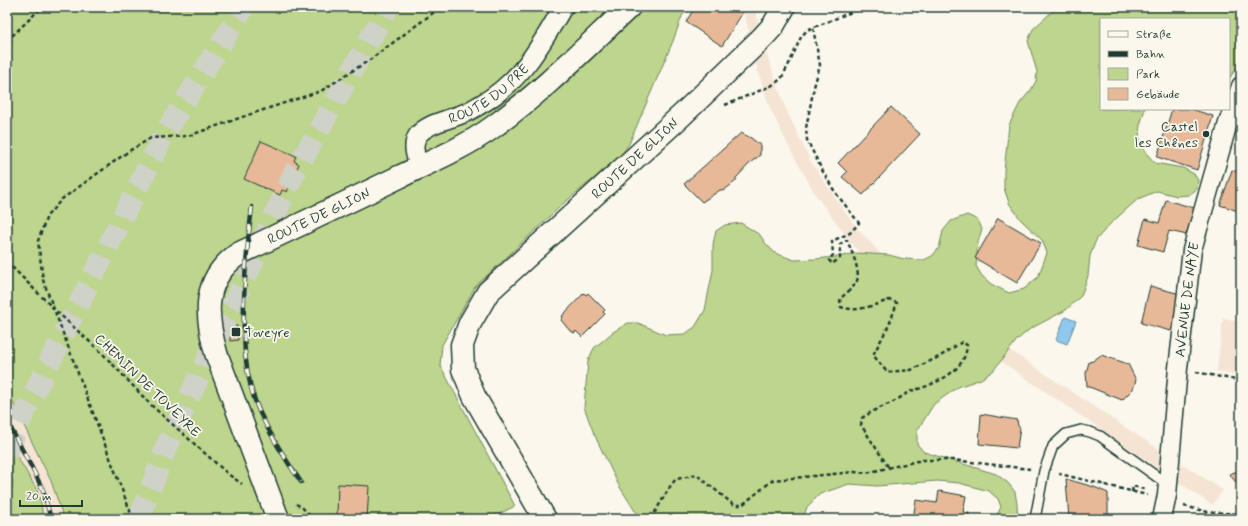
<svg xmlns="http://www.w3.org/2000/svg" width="1248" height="526" viewBox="0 0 1248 526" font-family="Mynerve,sans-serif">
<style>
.built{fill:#f5e4d3}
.green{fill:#bdd58c;stroke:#6e8960}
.water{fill:#90c8ef;stroke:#6390a4}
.building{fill:#e8b999;stroke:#1f3d34}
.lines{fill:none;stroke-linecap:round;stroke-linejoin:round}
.motorway-tunnel{stroke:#cfd2c7;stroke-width:22;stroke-dasharray:22 11;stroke-linecap:butt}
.service-casing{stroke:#1f3d34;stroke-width:12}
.minor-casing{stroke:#1f3d34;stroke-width:21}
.tertiary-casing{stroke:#1f3d34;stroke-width:25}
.path{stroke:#1f3d34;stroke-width:2.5;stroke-dasharray:4 3;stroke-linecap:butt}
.service{stroke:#fbf7ec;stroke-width:9}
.minor{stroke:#fbf7ec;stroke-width:18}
.tertiary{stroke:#fbf7ec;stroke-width:22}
.rail-casing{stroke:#1f3d34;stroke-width:4.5}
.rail{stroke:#fbf7ec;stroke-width:3;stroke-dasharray:9;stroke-linecap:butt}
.poi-dot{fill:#1f3d34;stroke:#fbf7ec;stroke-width:1.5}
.labels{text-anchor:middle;stroke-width:3.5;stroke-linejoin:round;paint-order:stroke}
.street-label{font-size:14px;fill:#1f3d34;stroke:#fbf7ec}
.poi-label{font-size:14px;fill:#1f3d34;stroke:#fbf7ec;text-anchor:end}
</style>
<rect width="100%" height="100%" fill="#fbf7ec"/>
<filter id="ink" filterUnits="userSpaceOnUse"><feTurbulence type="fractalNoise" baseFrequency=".025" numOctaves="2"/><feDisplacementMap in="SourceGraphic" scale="8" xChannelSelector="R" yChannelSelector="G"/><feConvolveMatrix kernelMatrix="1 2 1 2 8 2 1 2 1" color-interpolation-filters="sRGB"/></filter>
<g filter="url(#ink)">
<path class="built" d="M743,7H754L767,55L785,107L810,160L842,208L859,230L890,264L929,296L1129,430L1223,490L1212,505L987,352L862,257L817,197L792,153L769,106L757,68Z
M1223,318L1241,322V377L1217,371Z
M7,391L51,481L64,519H43L41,503L30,477L7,439Z"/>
<path class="green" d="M7,7H647L655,11L664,7H690L682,16L673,41L629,144L620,157L564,203L475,287L442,345L440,365L515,506L489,519H64L51,481L7,391Z
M1057,7H1229L1241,23V61L1229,79V19H1101V109H1145L1140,125L1139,137L1147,154L1155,163L1183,168L1194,174L1198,180L1197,189L1189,195L1177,196L1157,191L1138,199L1110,224L1096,240L1090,256L1088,276L1081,296L1066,310L1030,329L1017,340L993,371L981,379L958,387L934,404L917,431V444L924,452L996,474L1008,483L1015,492L1017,504L1018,519H995L1001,507L998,499L989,491L959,483L937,481L877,486L849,484L820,494L807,507L803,519H645L635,511L618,484L594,434L584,407L588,361L594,348L613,332L628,323H638L666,335L685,334L695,327L705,310L713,270V244L716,231L725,225L741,223L760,235L766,244L775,253L794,260L816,259L843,256L855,253L889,255L904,259L924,260L932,256L939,248L943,231L951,221L967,215L978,220L982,229L978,242L976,266L982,276L991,284L1009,293L1024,289L1038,277L1047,253L1042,240L1021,220L1009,203L1004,188V171L1009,125L1020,103L1031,90L1036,81L1037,72L1028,41L1033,29Z
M7,439L37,490L41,503L43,519H7V493L12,488L13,480L7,475Z"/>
<path class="water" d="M1065,317L1076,321L1067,344L1056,340Z"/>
<path class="building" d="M695,7H742L745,9L722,46L686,22Z
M891,107L920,134L863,195L842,177L847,172L838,163Z
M1172,109H1191L1213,116L1197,170L1157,157Z
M741,133L751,138L760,145V155L750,163L736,178V181L723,191L720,190L702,202L684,184Z
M261,141L296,156L294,161L299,164L287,192L282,190L280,195L244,179Z
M1232,170L1241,173V212L1220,205Z
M1166,200L1194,208L1187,235L1169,231L1163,252L1138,245L1145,219L1159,223Z
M998,218L1041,243L1017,283L975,258Z
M1150,286L1180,294L1171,331L1141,323Z
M584,293L586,295L588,293L605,310L603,312L605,314L582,337L576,331L575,333L570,331L561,320L563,317L562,316Z
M229,326H237L238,340L230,341Z
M1101,355L1128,364L1136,380L1133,389L1122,400L1087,386L1086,373L1089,362L1093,361Z
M981,414L1017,420L1018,426L1020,428L1017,448L979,444Z
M1241,470V488L1229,474Z
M1066,479L1094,487L1108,493V519H1069Z
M338,484L369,486L367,519H340L337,518Z
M939,491L966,496L963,512L969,513L968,519H913L916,500L937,503Z"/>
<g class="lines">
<path class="motorway-tunnel" d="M7,454L18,425L165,133L244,7
M139,519L167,445L294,174L388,7"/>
<defs>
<path id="service" d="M1035,519L1044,471L1053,446L1066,434L1081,430L1090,432L1100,436L1167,484"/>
<g id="minor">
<path id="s1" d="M419,167C416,157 411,145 418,135C428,123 448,120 462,114C468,112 473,109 478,106C521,82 540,47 563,7"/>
<path id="s2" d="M1162,519L1167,495L1178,368L1192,250L1228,123L1241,86"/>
</g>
<g id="tertiary">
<path id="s3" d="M278,519L216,353C205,314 202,278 240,253C293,228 346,203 399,177C430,162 464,148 493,127C542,92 585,48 629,7"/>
<path id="s4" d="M545,519L474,396L463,369L462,345L470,323L488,292L682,115L733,66L763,37L773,26L784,7"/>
</g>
</defs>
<use href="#service" class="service-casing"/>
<use href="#minor" class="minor-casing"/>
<use href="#tertiary" class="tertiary-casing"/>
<path class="path" d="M813,28L820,65L814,87L806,128L807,140L822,170L835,192L859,223L850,233L832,241L833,255L829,260L832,264L840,258V244L847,240C851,250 862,273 856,283C852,289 845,294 840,299L841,307C857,313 874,305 889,300L897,303L889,325L873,355L887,372L911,370L939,357L962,342L967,345C966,366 947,378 929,385C923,388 917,389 911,391C905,394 899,399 893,402C882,407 872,411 862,418L861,425L889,468
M7,49L13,35L42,7
M725,105L771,86L781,79L790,62L801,37L807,30L864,7
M7,132L9,153L7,157
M7,262L55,310L102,353L151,405L228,474L242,484
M1196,372L1241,381
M1061,472L1060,474L1147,495
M1132,492L1133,486L1147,490
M296,504L302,507L312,519
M1184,506L1208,512L1241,514
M133,519L43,280L38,241L47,216L62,199L129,151L151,138L188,136L248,115L321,91L371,59L441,7
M651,519L671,485L676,479L697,475L734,505H742L773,480L854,472L866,473L922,460H953L1030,469"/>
<use href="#service" class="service"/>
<use href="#minor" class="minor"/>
<use href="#tertiary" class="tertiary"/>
<defs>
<path id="rail" d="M252,207C248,238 245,269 244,301C243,338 244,376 259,411C271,436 285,459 301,482
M7,421L31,466L43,490L51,519"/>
</defs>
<use href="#rail" class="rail-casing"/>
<use href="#rail" class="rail"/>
</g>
</g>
<g class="poi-dot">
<circle cx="1206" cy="134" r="4"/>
<rect x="231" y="327" width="10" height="10" rx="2"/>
</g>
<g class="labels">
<g class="street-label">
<text dy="5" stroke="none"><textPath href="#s1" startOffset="116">ROUTE DU PRÉ</textPath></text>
<text dy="5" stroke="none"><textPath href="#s4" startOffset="453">ROUTE DE GLION</textPath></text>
<text dy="5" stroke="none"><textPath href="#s3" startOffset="376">ROUTE DE GLION</textPath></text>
<text dy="5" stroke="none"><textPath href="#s2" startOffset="221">AVENUE DE NAYE</textPath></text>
<text transform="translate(148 385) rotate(44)" y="5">CHEMIN DE TOVEYRE</text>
</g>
<g class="poi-label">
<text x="1198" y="131">Castel<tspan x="1198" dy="16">les Chênes</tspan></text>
<text x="245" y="337" text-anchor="start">Toveyre</text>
</g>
</g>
<rect width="1248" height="526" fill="none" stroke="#fbf7ec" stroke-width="24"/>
<rect x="12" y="12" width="1224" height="502" fill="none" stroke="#1f3d34" stroke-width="1.5" filter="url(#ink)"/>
<rect x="1100" y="18" width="130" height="92" fill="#fbf7ec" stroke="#a3ada2"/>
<rect x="1108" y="31" width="20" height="6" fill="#fbf7ec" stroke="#a3ada2"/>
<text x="1136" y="38" font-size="12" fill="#1f3d34">Straße</text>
<rect x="1108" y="51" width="20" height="6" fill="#1f3d34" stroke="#a3ada2"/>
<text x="1136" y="58" font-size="12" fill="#1f3d34">Bahn</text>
<rect x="1108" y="68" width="20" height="12" fill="#bdd58c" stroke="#a3ada2"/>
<text x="1136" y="78" font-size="12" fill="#1f3d34">Park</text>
<rect x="1108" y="88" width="20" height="12" fill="#e8b999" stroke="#a3ada2"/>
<text x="1136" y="98" font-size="12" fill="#1f3d34">Gebäude</text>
<path d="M20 500v6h62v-6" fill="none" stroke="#1f3d34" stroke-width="2"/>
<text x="26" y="500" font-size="12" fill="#1f3d34" stroke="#fbf7ec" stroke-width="3" paint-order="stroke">20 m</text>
</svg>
